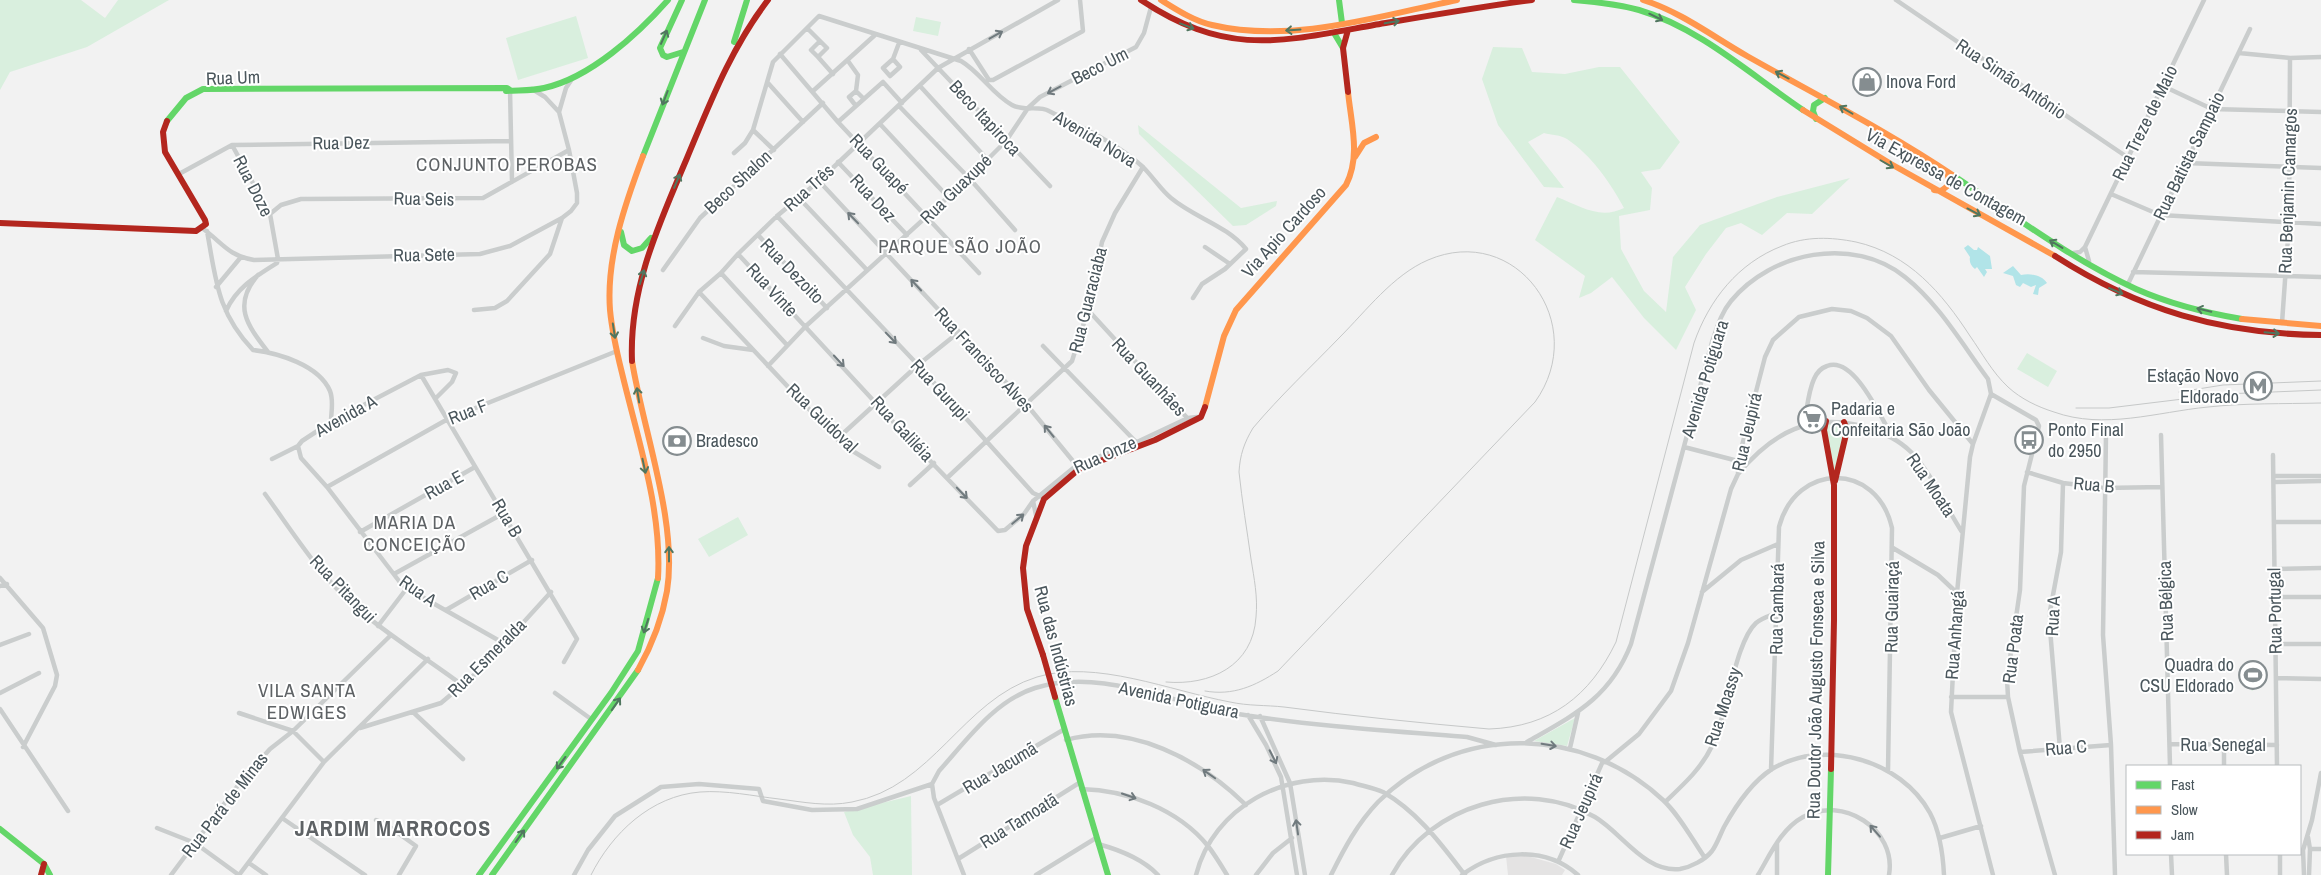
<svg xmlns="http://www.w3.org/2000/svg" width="2321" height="875" viewBox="0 0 2321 875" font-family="'Archivo Narrow',sans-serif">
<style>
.education{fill:#e4e3e3}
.green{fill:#d9efde}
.water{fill:#b1e4e8}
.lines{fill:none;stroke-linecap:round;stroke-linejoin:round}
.street{stroke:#cacdcd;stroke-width:4.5}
.fast{stroke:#63d668;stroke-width:6}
.slow{stroke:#ff974d;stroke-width:6}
.jam{stroke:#b3261e;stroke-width:6}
.rail{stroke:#c6c8c8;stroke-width:1}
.jam-bridge{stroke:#b3261e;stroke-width:6}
.oneway{stroke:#50765f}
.oneway2{stroke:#707a7e}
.labels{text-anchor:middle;stroke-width:4;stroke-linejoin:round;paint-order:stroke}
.street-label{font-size:18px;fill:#4a565c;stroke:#fff}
.poi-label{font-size:18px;fill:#4a565c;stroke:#fff;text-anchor:start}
.neighbourhood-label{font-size:19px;letter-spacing:1px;fill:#5e6265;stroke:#fff}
.district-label{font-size:22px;font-weight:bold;letter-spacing:1px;fill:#5e6265;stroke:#fff}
</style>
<rect width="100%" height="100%" fill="#f2f2f2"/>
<path class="education" d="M1506,856H1527L1556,864L1565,870L1562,875H1508Z"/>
<path class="green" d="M0,0H81L105,18L118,0H169L87,47L10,72L0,90Z
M576,16L588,58L518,80L506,38Z
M916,17L941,22L938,36L913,31Z
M1493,47L1522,48L1532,72L1565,74L1599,67H1620L1680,142L1660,169L1641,172L1652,188L1650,210L1619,216L1621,249L1644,291L1666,312L1673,257L1700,225L1777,197L1850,178L1812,214L1787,213L1762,235L1741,223L1726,228L1706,254L1685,287L1696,310L1676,350L1644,318L1612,277L1591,293L1579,298L1585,276L1535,240L1557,197C1580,206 1600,220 1624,208C1610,182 1591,155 1567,139C1561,135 1551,135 1544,133L1528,142L1564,188L1544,187L1498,125L1482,79Z
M1138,125L1241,208L1277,201L1276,206L1246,225L1233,226L1139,134Z
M2027,353L2057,371L2048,387L2017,369Z
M1826,422L1843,423L1845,430L1834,475L1825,430Z
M738,517L748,535L709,557L698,539Z
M2248,666L2263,683L2252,691L2239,674Z
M1575,718L1567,746L1534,741Z
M911,796L912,875H873L870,857L853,835L844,812Z"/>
<path class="water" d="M1968,245L1974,250H1977L1978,247L1990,256L1992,269H1985L1987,272L1984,277L1977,267L1975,269C1971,266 1969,262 1970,257L1964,248Z
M2013,266L2021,275C2030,273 2042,275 2047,283L2039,288L2038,295L2033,294L2036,285L2031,287L2023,283L2020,287L2016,285L2013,276L2003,273Z"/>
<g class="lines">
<path class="street" d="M1896,0L2127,157
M807,28L827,48L818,57L811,50L820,41
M969,49L989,80H993L1083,31L1080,0
M921,50L1050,186
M2239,53L2290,58L2321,57
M780,54L838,122L979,273
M818,57L833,74
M893,59L900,67L890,76L883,68L893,59L899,43
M848,61L858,75L856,91
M768,83L803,122
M920,86L987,159
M2163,86L2212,109L2321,112
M532,89L545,97L559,112
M510,90L512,182
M813,91L875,35
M856,106L849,97L856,91L864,99
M899,106L969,178L1015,230
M838,122L883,82L902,103
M880,124L948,197
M753,130L774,150
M232,145L270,214L278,259
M734,153L745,143L753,130L773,62L819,16L961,61C980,72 992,94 1012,105C1024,112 1038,105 1049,111C1081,127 1117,143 1143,167C1153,177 1161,190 1171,198C1195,218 1226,225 1246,249L1225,269L1202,284L1193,298
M838,162L907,235
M2186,163L2321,168
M179,174L232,145L510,141
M819,181L1027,405L1077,466
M2111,194L2160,215L2321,224
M799,198L867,270
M270,214L281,205L301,199L483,198L569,150
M777,216L918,365L1033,493L1042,497
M202,228C223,243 227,255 254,260L480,254L510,246L562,218L571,211L577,203V193L569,150L559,112L566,88L572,79
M207,231C216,280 217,312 253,350C278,353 319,365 330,391C334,401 331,412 331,422
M758,235L827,308
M1205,247L1230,264
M2085,247L2089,261
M2073,253L2080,252L2085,247L2204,0
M738,254L909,439L998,531L1005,530L1024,514L1033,501L1077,465L1137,442L1188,418L1197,417
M663,270L700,218L823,103
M2133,272L2321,277
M721,273L787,345
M258,275C232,305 247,325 268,352
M2128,284L2250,29
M216,287L241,257
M699,292L837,439L846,447L879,467
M474,310L495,308L507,301L550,254L562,218
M1088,310L1190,421
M226,311C236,288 256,276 277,263L278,259
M2282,323L2289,224L2290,58
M675,326L699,292L721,273L738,254L777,216L819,181L938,68L1058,0
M703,338L724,346L753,350
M1043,346L1137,443
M768,366L806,326L969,178L1006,141L1028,108L1040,97L1136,47L1144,33L1151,7
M421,375L577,639L564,662
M1991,394L2036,420L2039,426L2024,486L2020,590L2007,679L2008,697L2020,752L2055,875
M1804,424C1807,410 1808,392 1814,379C1817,372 1821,368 1827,366C1854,355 1881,418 1893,438
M2106,435L2103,635L2111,745L2115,875
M2161,435L2170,766
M837,439L918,365L959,332
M298,446L301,458L327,487L399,581L408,589L505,644
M1684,447L1738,461
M2273,455L2277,766
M272,459L298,446L302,441L331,422L421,375L448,370L456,373L452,382L436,398
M2027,472L2063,483L2104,488L2162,487
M1738,474C1773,432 1811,412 1865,427C1882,432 1898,439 1911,452C1933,475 1945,506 1962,532
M2274,476H2321
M947,478L1072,361L1088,310L1102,242L1115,213L1143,167
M2274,482L2321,481
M910,485L934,463
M327,487L448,419L617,351
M265,494C292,531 317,571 351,603C385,634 425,657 462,685
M1033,501L1036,515
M2275,522H2321
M360,532L475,467
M1893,548L1938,575L1957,593
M2275,569L2321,568
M394,574L504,513
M0,578L43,628L57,675L55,686L23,747
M0,586L7,584
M1702,592L1741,560L1778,544
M2275,597H2321
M446,610L532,560
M378,626L407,588
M2276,644H2321
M0,645L29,634
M2276,678L2321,679
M0,693L39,673
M555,693L591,719
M1951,697H2008
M0,709L68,811
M413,712L463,759
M239,713L293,731L324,762
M1248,715L1266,745L1281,777L1297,875
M1260,716L1290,783L1305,875
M360,728L441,703L480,670L551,592
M1066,740C1131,722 1200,760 1246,805
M1527,742C1574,715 1610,698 1631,644L1712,342C1717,328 1721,313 1731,301C1771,252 1853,235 1905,277C1939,304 1962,344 1988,379L1991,394L1973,444L1970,457L1957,593L1951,712L1993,875
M2170,744L2277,745
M2224,745V766
M1570,748L1578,713
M2060,749L2050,629V611L2061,552L2063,483
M2020,752L2111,745
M1605,762L1639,734L1671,691L1688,643L1731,489L1738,474V461L1765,357L1773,340L1799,317L1832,309L1851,311L1867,318L1891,336L1929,390L1973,444
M1771,770L1779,527C1796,462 1877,461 1892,528L1888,771
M932,784L939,771C966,741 994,701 1035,688C1102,667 1171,704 1238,714C1313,726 1391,731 1467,737L1496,745
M932,784L934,798L964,875
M1081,789C1127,790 1178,809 1208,846C1215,855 1221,865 1227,875
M1665,802C1683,785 1701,769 1712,746C1727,716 1735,642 1756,623C1762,618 1769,616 1777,613
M937,805L1063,730
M282,818L365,875
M376,820L384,823L416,846L399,875
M157,828L195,843L239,875L324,762L428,659
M2308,837L2310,849L2309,875
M1940,838L1981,826
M1098,844C1120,850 1143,859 1158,875
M2310,849H2321
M2171,854L2172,875
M2226,854L2227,875
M2280,854V875
M958,859L1079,783
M1558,862L1603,761
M249,863L266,875
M171,875L242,780L270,749L293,731L391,635
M574,875L588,850L615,816L661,787L699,784L759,789L763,801L812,810L857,809L932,784
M1036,875L1096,838
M1196,875C1213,807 1287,768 1353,783C1363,786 1374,788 1383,792C1418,812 1441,844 1465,875
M1256,875L1273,853L1292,838
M1331,875C1344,849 1357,824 1378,802C1457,723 1583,725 1663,800C1680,816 1692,839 1705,858
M1392,875C1430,805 1525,777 1595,817C1622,833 1645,873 1680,869C1691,867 1705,860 1712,851C1717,844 1720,835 1724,827C1735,807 1752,782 1772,769C1824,738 1901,760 1930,813C1940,832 1943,854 1944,875
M1462,875C1496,849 1545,846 1578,875
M1758,875C1770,855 1781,829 1803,817C1842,795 1897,829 1889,875
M1777,875V843
M2304,875L2303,850L2312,820L2321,773"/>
<path class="fast" d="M682,0L660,48L663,55L667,57L683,52
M1339,0L1342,23
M1574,0C1596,2 1618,4 1639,10C1700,28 1751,75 1803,110
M1334,33L1343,48
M734,42L747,0
M506,91C518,90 532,91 544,88C590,78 638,34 668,0
M1816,119L1813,111L1814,105L1825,98
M167,121L186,98L203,89L507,88L510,90
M643,156L705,0
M1954,176C2013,215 2071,259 2136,289C2170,304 2206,313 2242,319
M621,232L624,245L632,251L642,248L651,238
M1055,697L1108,875
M0,829L44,864L50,875
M479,875L611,693L638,651L658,578
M492,875L638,670
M1828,875L1831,769"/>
<path class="slow" d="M1161,0C1177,10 1194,21 1212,25C1292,44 1379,16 1457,0
M1643,0C1681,12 1712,36 1747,56C1816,95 1887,131 1954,176
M1803,110L1891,164L2055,256
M643,156C625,204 606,258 610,310C612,331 617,353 622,373C638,440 662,510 658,578
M1355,157L1364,143L1376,137
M1934,190L1941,191L1950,184L1947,172
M2242,319L2321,326
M632,361C643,430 678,523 667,591C662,620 652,645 638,670
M1205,407L1224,336L1236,310L1346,185C1361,156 1351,123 1348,92"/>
<path class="jam" d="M1141,0C1227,57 1280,42 1374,25C1427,16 1479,7 1532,0
M1348,92L1343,48L1348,30
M0,223L196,231L206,224L205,220L165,152L163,132L167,121
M2055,256C2139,310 2221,334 2321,335
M632,361C629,288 659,224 687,158C710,103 731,48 768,0
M1826,421L1824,430L1834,485V620L1831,769
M1835,481L1847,430L1844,422
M1043,655L1027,609L1023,568L1026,546L1044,499L1079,469L1155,440L1201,417L1205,407
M41,875L44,864"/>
<path class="rail" d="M2179,392L2223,385L2321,381
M2076,408H2109L2224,394L2321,390
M1166,682C1210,686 1253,666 1256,617C1258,597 1254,578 1251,559C1247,530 1242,501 1239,472C1240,455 1244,443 1253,428C1280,396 1311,367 1340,337C1366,311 1393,275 1428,260C1516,222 1591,324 1535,402L1278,671C1255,686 1233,696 1205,691
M591,875C612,833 651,796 700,792C726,790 753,796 779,799C803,802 827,807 852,802C933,787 962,700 1037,677C1095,659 1171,691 1230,702C1248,706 1266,705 1284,707C1352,716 1421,723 1489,729C1550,727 1590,696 1616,642L1694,343C1709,300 1738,263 1782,246C1806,236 1831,237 1856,242C1909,254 1942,293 1970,336C1982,353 1992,372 2008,387C2021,399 2038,407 2054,412C2104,430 2157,412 2208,407C2245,403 2283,404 2321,403"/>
<path class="jam-bridge" d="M1043,655L1055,697"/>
</g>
<defs><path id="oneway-shaft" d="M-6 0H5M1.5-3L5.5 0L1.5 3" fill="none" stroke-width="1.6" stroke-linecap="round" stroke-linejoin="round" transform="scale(1.25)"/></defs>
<g class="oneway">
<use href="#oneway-shaft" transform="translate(1656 17) rotate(26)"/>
<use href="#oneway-shaft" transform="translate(1392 22) rotate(-10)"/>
<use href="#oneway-shaft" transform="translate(1187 26) rotate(21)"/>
<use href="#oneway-shaft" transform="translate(1293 30) rotate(176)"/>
<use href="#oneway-shaft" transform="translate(664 37) rotate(-66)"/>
<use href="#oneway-shaft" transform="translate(1782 75) rotate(-152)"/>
<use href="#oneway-shaft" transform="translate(665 98) rotate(111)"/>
<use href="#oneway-shaft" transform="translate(1846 110) rotate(-150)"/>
<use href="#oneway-shaft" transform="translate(1887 164) rotate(30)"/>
<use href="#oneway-shaft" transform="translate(677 181) rotate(-67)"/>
<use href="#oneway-shaft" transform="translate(1974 212) rotate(28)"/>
<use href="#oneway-shaft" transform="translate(2056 244) rotate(-149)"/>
<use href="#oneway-shaft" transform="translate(642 277) rotate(-73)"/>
<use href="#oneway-shaft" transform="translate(2116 291) rotate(23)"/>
<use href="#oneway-shaft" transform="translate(2204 310) rotate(-167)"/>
<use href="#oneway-shaft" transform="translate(614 331) rotate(81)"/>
<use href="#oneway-shaft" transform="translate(2272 333) rotate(5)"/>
<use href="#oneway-shaft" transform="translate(638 395) rotate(-99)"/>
<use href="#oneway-shaft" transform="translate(644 466) rotate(78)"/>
<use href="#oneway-shaft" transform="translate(669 554) rotate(-90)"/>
<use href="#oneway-shaft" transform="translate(646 626) rotate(108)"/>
<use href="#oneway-shaft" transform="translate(616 704) rotate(-55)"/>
<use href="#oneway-shaft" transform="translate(561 763) rotate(126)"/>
<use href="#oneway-shaft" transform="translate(520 836) rotate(-54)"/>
</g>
<g class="oneway2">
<use href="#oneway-shaft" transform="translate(996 35) rotate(-29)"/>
<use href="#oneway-shaft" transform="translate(1054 90) rotate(152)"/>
<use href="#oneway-shaft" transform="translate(853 218) rotate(-134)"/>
<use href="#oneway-shaft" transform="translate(916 285) rotate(-133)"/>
<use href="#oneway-shaft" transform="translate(891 338) rotate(46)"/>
<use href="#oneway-shaft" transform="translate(839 361) rotate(47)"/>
<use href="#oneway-shaft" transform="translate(1049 431) rotate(-129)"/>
<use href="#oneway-shaft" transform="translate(962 493) rotate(46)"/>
<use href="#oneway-shaft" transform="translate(1018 519) rotate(-40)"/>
<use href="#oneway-shaft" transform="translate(1549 745) rotate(9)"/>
<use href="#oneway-shaft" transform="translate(1273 757) rotate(63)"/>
<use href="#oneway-shaft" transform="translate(1209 774) rotate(-145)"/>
<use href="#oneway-shaft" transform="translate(1129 796) rotate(19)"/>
<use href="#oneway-shaft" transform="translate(1297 827) rotate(-98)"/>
<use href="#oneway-shaft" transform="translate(1875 831) rotate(-131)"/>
</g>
<defs>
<symbol id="shop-ring" viewBox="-11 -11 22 22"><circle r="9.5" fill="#fff" stroke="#858d90" stroke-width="1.5"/><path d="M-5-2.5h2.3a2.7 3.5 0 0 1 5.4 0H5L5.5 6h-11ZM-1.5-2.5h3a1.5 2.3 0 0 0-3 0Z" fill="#858d90"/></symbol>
<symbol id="metro-ring" viewBox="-11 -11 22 22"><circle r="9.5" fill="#fff" stroke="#858d90" stroke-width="1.5"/><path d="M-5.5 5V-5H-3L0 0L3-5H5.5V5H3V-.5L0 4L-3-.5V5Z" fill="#858d90"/></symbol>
<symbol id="supermarket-ring" viewBox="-11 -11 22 22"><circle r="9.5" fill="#fff" stroke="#858d90" stroke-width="1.5"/><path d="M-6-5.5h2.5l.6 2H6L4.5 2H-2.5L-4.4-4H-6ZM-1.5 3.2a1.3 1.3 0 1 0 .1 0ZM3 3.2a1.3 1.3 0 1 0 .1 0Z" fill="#858d90"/></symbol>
<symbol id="bus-ring" viewBox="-11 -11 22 22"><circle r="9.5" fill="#fff" stroke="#858d90" stroke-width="1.5"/><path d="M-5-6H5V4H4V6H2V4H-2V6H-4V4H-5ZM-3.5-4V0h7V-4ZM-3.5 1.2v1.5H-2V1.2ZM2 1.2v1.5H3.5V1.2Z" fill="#858d90"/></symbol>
<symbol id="bank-ring" viewBox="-11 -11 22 22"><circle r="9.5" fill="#fff" stroke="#858d90" stroke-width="1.5"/><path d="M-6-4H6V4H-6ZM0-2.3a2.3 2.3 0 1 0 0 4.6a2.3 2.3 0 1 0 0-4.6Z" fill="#858d90"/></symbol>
<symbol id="stadium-ring" viewBox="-11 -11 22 22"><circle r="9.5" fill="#fff" stroke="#858d90" stroke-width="1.5"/><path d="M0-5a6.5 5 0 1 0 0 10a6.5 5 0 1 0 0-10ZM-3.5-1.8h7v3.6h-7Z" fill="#858d90"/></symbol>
</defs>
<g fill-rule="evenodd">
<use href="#shop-ring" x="1851" y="66" width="32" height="32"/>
<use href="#metro-ring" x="2242" y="370" width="32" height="32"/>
<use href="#supermarket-ring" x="1796" y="403" width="32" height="32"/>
<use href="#bus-ring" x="2013" y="424" width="32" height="32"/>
<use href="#bank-ring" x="661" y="425" width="32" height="32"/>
<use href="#stadium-ring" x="2237" y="659" width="32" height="32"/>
</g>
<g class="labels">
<g class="street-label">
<text transform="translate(1100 66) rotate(-27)" y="6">Beco Um</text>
<text transform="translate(233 78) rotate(-2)" y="6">Rua Um</text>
<text transform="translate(2011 79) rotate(34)" y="6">Rua Simão Antônio</text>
<text transform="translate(985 118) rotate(47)" y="6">Beco Itapiroca</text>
<text transform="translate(2145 123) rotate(-64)" y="6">Rua Treze de Maio</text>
<text transform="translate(1095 139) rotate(31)" y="6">Avenida Nova</text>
<text transform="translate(341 143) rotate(-1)" y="6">Rua Dez</text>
<text transform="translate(2189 156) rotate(-64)" y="6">Rua Batista Sampaio</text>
<text transform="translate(879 164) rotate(46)" y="6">Rua Guapé</text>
<text transform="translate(1946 177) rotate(29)" y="6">Via Expressa de Contagem</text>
<text transform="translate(738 182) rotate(-43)" y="6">Beco Shalon</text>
<text transform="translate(253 186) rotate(63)" y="6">Rua Doze</text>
<text transform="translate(809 188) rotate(-42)" y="6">Rua Três</text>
<text transform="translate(956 189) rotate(-44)" y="6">Rua Guaxupé</text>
<text transform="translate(2288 191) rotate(-88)" y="6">Rua Benjamin Camargos</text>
<text transform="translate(873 198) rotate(47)" y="6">Rua Dez</text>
<text transform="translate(424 199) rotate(1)" y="6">Rua Seis</text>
<text transform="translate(1284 232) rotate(-48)" y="6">Via Apio Cardoso</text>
<text transform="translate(424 255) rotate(-1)" y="6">Rua Sete</text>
<text transform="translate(792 271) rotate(46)" y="6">Rua Dezoito</text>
<text transform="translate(772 290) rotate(47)" y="6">Rua Vinte</text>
<text transform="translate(1088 300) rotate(-76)" y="6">Rua Guaraciaba</text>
<text transform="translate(984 360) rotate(47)" y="6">Rua Francisco Alves</text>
<text transform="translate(1149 377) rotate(47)" y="6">Rua Guanhães</text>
<text transform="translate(1705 379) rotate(-73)" y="6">Avenida Potiguara</text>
<text transform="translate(940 390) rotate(47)" y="6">Rua Gurupi</text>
<text transform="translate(468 412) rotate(-22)" y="6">Rua F</text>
<text transform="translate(346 416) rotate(-29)" y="6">Avenida A</text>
<text transform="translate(822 418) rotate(44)" y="6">Rua Guidoval</text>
<text transform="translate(902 429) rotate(47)" y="6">Rua Galiléia</text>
<text transform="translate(1747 432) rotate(-77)" y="6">Rua Jeupirá</text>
<text transform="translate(1105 455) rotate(-24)" y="6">Rua Onze</text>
<text transform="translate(444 485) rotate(-29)" y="6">Rua E</text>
<text transform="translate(1931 485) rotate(56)" y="6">Rua Moata</text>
<text transform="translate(2094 485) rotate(5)" y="6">Rua B</text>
<text transform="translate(507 518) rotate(59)" y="6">Rua B</text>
<text transform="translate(489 585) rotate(-30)" y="6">Rua C</text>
<text transform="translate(343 589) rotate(46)" y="6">Rua Pitangui</text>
<text transform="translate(418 591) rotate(35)" y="6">Rua A</text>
<text transform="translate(2166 601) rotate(-92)" y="6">Rua Bélgica</text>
<text transform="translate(1892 607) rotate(-89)" y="6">Rua Guairaçá</text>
<text transform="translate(1777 609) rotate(-89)" y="6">Rua Cambará</text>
<text transform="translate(2275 611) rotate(-91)" y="6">Rua Portugal</text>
<text transform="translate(2053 616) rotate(-87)" y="6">Rua A</text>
<text transform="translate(1955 635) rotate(-86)" y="6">Rua Anhangá</text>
<text transform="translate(1056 646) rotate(75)" y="6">Rua das Indústrias</text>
<text transform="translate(2013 649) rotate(-83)" y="6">Rua Poata</text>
<text transform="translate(487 658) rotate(-45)" y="6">Rua Esmeralda</text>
<text transform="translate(1816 680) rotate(-89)" y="6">Rua Doutor João Augusto Fonseca e Silva</text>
<text transform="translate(1179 700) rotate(12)" y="6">Avenida Potiguara</text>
<text transform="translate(1723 707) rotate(-72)" y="6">Rua Moassy</text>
<text x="2223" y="751">Rua Senegal</text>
<text transform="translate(2066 748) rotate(-5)" y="6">Rua C</text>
<text transform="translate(1000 768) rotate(-31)" y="6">Rua Jacumã</text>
<text transform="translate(225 805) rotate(-52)" y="6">Rua Pará de Minas</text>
<text transform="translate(1581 811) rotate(-66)" y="6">Rua Jeupirá</text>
<text transform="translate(1019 821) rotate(-32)" y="6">Rua Tamoatã</text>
</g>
<g class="poi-label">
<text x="1886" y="88">Inova Ford</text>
<text x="2239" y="382" text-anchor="end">Estação Novo<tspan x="2239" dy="21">Eldorado</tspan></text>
<text x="1831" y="415">Padaria e<tspan x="1831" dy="21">Confeitaria São João</tspan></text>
<text x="2048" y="436">Ponto Final<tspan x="2048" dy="21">do 2950</tspan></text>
<text x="696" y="447">Bradesco</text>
<text x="2234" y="671" text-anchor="end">Quadra do<tspan x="2234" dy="21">CSU Eldorado</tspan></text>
</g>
<g class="neighbourhood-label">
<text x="507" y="171">CONJUNTO PEROBAS</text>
<text x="960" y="253">PARQUE SÃO JOÃO</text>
<text x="415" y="529">MARIA DA<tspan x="415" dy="22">CONCEIÇÃO</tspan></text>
<text x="307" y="697">VILA SANTA<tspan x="307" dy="22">EDWIGES</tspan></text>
</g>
<g class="district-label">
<text x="393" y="836">JARDIM MARROCOS</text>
</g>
</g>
<rect x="2126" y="765" width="175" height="90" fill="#ffffff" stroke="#b7bbbe"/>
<rect x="2136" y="781" width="25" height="8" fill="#63d668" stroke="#b7bbbe"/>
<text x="2171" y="790" font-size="15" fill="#4a565c">Fast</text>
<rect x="2136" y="806" width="25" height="8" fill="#ff974d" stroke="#b7bbbe"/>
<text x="2171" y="815" font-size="15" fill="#4a565c">Slow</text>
<rect x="2136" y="831" width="25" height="8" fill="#b3261e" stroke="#b7bbbe"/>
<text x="2171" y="840" font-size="15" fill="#4a565c">Jam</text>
</svg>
